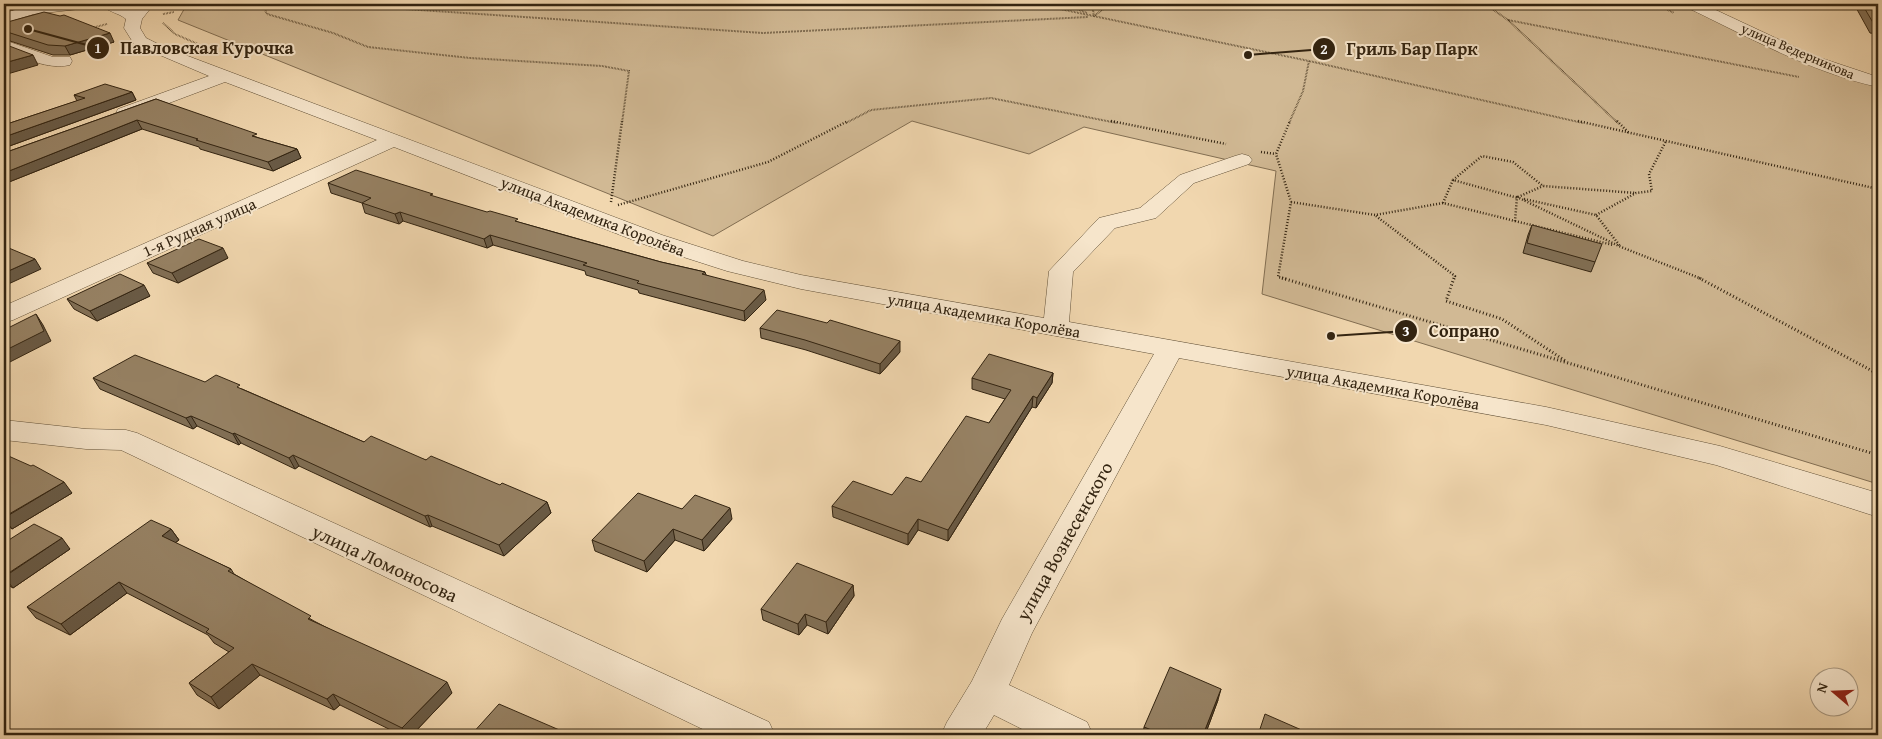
<svg xmlns="http://www.w3.org/2000/svg" width="1882" height="739" viewBox="0 0 1882 739" font-family="'Gentium Book Plus',serif">
<style>
.green{fill:#d1b994;stroke:#826e52}
.lines{fill:none;stroke-linecap:round;stroke-linejoin:round}
.minor-casing{stroke:#625138;stroke-width:1}
.path-far2{stroke:#332411;stroke-width:2;stroke-dasharray:0.5 1;stroke-linecap:butt}
.path-far1{stroke:#332411;stroke-width:2.5;stroke-dasharray:1 2;stroke-linecap:butt}
.path{stroke:#332411;stroke-width:3;stroke-dasharray:1 2.5;stroke-linecap:butt}
.minor{fill:#f6e5cb;fill-rule:evenodd}
.wall{fill:#816f55;stroke:#332411}
.shaded-wall{fill:#695a45;stroke:#332411}
.building{fill:#968163;stroke:#332411}
.labels{text-anchor:middle;stroke-width:4;stroke-linejoin:round;paint-order:stroke}
.far-street-label{font-size:14px;fill:#332411;stroke:#f6e5cb}
.street-label{font-size:16px;fill:#332411;stroke:#f6e5cb}
.near-street-label{font-size:19px;fill:#332411;stroke:#f6e5cb}
.leader{fill:none;stroke:#332411;stroke-width:2}
.callout-dot{fill:#332411;stroke:#f6e5cb;stroke-width:2}
.mark-label{font-size:15px;text-anchor:middle;font-weight:bold;fill:#fff}
.callout-label{font-size:18px;text-anchor:middle;font-weight:bold;fill:#332411;stroke:#f6e5cb;stroke-width:4;stroke-linejoin:round;paint-order:stroke}
</style>
<rect width="100%" height="100%" fill="#f1d7af"/>
<filter id="stains"><feTurbulence type="fractalNoise" baseFrequency=".004" numOctaves="4"/><feColorMatrix values="0 0 0 0 .2 0 0 0 0 .09 0 0 0 0 .02 0 0 0 .5 -.17"/></filter>
<radialGradient id="worn" r=".72"><stop offset=".6" stop-color="#630" stop-opacity="0"/><stop offset="1" stop-color="#630" stop-opacity=".3"/></radialGradient>
<path class="green" d="M187,4H1682L1849,79L1878,85V484L1262,294L1276,171L1084,127L1029,154L912,121L713,236L178,20Z"/>
<g class="lines">
<defs>
<path id="minor" d="M39,4H96L94,7L89,8L34,14L4,23V13Z
M101,4H120L133,10L139,4H154L142,19L140,28L146,38L164,47L662,235L743,261L801,275L1044,318L1049,271L1099,218L1140,208L1180,175L1235,156L1242,154L1249,156L1252,160L1249,164L1194,183L1156,218L1115,228L1073,272L1069,322L1546,407L1720,446L1878,493V517L1716,465L1546,425L1179,358L1032,633L1009,685L1087,722L1093,735H1034L994,715L982,735H941L947,722L972,681L1002,619L1154,354L801,289L727,271L646,245L394,147L13,320L4,323V306L377,140L225,82L132,117L125,119L118,117L116,113L118,109L209,76L134,44L124,28L126,19C119,13 105,11 101,4Z
M1684,4H1703L1812,55L1878,77V87C1810,72 1749,37 1686,7Z
M4,40L53,57H70L72,61L70,65C47,70 25,58 4,50Z
M4,420L86,429L126,430L137,433L769,722L775,735H715L121,450L86,449L4,440Z"/>
</defs>
<use href="#minor" class="minor-casing"/>
<path class="path-far2" d="M262,4L267,14L333,33L368,47L470,58L602,66L629,71L622,123
M330,4L763,33L1088,17
M1036,4L1309,61L1583,123
M1064,4L1087,13
M1092,4L1094,16
M1485,4L1508,20L1618,123
M1657,4L1674,13
M163,14L174,12
M1094,16L1110,4
M1508,20L1799,77
M163,23L175,34L200,45
M92,28L107,24
M846,123L871,110L991,98L1117,123
M1289,123L1303,91L1309,61"/>
<path class="path-far1" d="M1111,121L1226,144
M1578,121L1878,189
M1617,121L1629,133
M1261,152L1276,154
M1453,180L1482,156L1513,162L1543,186L1636,193
M1518,197L1543,186
M1524,199L1596,215L1620,246
M611,202L622,121
M1291,202L1375,215L1443,203L1515,221L1517,197L1621,247L1702,279
M1443,203L1453,180L1518,198
M618,205L768,162L848,121
M1596,215L1636,193L1652,191L1649,174L1666,141
M1376,216L1455,276L1454,279
M1515,221L1613,245
M1286,279L1278,277L1291,202L1276,154L1290,121"/>
<path class="path" d="M1282,278L1878,455
M1454,278L1446,301L1502,319L1567,362
M1699,278L1878,374"/>
<use href="#minor" class="minor"/>
</g>
<path class="wall" d="M1854,4H1878V34L1870,33Z
M4,23L114,42L70,55H53L4,39Z
M132,92L136,100L4,148V125L77,101L74,95Z
M156,99L259,138L297,149L301,158L273,171L200,149L199,147L142,129L4,184V153Z
M328,183L434,197L518,222L661,262L705,272L706,275L766,300L745,321L639,293L638,290L586,275L585,271L493,245L487,248L403,221L399,224L365,213L362,203L331,193Z
M1532,225L1595,262L1591,272L1523,253L1528,235Z
M228,258L178,283L153,273L147,263Z
M150,296L97,321L74,309L67,299Z
M760,328L900,352L880,374L806,350L761,338Z
M1053,373L1052,383L1036,408L1032,407L948,541L918,530L908,545L833,517L832,506L892,495L921,482L989,423L1005,399L972,389V378Z
M93,378L242,389L364,442L426,460L547,502L551,513L504,556L432,526L430,527L299,466L295,469L241,443L239,445L197,426L193,429L100,389Z
M4,454L72,493L12,529L4,523Z
M682,509L732,519L704,551L675,540L647,572L595,551L592,540Z
M171,529L179,540L175,543L231,569L234,574L314,621L452,693L412,735H401L340,705L334,710L260,675L219,709L197,695L189,683L229,652L214,643L208,635L127,593L70,635L36,618L27,607Z
M4,543L70,549L13,588L4,583Z
M853,585L854,596L828,634L807,625L799,635L763,620L761,609Z
M1218,700L1205,735H1143L1144,727Z"/>
<path class="shaded-wall" d="M110,33L114,42L70,55L65,46Z
M33,55L38,65L4,75V63Z
M132,92L136,100L4,148V137Z
M137,120L142,129L4,184V173Z
M297,149L301,158L273,171L268,162Z
M400,212L403,221L399,224L395,214Z
M490,235L493,245L487,248L484,239Z
M223,248L228,258L178,283L172,273Z
M35,259L41,269L4,286V273Z
M144,285L150,296L97,321L90,311Z
M764,290L766,300L745,321L744,311Z
M36,314L43,325L51,341L4,365V351Z
M900,341V352L880,374V364Z
M1053,373L1052,383L1036,408L1037,398Z
M1033,396L1032,407L948,541V530Z
M191,416L197,426L193,429L186,418Z
M234,433L241,443L239,445L233,434Z
M293,455L299,466L295,469L289,458Z
M64,482L72,493L12,529L4,518Z
M547,502L551,513L504,556L499,545Z
M730,508L732,519L704,551L702,540Z
M428,515L432,526L430,527L425,516Z
M918,519V530L908,545V534Z
M171,529L179,540L169,547L162,536Z
M673,529L675,540L647,572L644,561Z
M62,538L70,549L13,588L4,577Z
M119,582L127,593L70,635L61,624Z
M853,585L854,596L828,634L826,622Z
M805,614L807,625L799,635L798,624Z
M252,664L260,675L219,709L211,697Z
M447,682L452,693L412,735H407L402,728Z
M1221,689L1218,700L1205,735H1203Z
M333,694L340,705L334,710L327,699Z"/>
<path class="building" d="M1862,4H1878V26H1875Z
M44,12L60,16L64,15L110,33L65,46L48,45L4,31V23Z
M4,44L33,55L4,63Z
M105,84L132,92L4,137V125L85,98L74,95Z
M156,99L257,134L252,136L297,149L268,162L196,140L198,139L137,120L4,173V153Z
M356,170L433,194L430,195L487,212L490,211L518,219L515,221L578,239L661,262L705,272L702,274L764,290L744,311L637,283L639,281L583,265L587,263L490,235L484,239L400,212L395,214L362,203L371,198L328,183Z
M1532,225L1602,244L1595,262L1527,243Z
M199,239L223,248L172,273L147,263Z
M4,246L35,259L4,273Z
M120,274L144,285L90,311L67,299Z
M777,310L827,323L830,320L900,341L880,364L805,340L760,328Z
M36,314L44,331L4,351V330Z
M989,354L1053,373L1037,398L1033,396L948,530L918,519L908,534L832,506L853,481L892,495L906,477L921,482L966,416L989,423L1011,390L972,378Z
M135,355L205,382L216,375L240,385L237,387L364,442L371,436L426,460L431,456L500,485L502,483L547,502L499,545L428,515L425,516L293,455L289,458L234,433L233,434L191,416L186,418L93,378Z
M4,454L31,466L33,465L64,482L4,517Z
M638,493L682,509L695,495L730,508L702,540L673,529L644,561L592,540Z
M151,520L171,529L162,536L231,569L228,571L311,616L308,619L447,682L402,728L333,694L327,699L252,664L211,697L189,683L234,648L206,632L209,629L119,582L61,624L27,607Z
M34,524L62,538L4,576V543Z
M797,563L853,585L826,622L805,614L798,624L761,609Z
M1170,667L1221,689L1203,735H1164L1144,727Z
M499,704L571,735H471Z
M1265,714L1313,735H1258Z"/>
<g class="labels">
<g class="far-street-label">
<text transform="translate(1798 51) rotate(23)" y="5">улица Ведерникова</text>
</g>
<g class="street-label">
<text transform="translate(593 216) rotate(21)" y="6">улица Академика Королёва</text>
<text transform="translate(199 227) rotate(-24)" y="6">1-я Рудная улица</text>
<text transform="translate(984 315) rotate(10)" y="6">улица Академика Королёва</text>
<text transform="translate(1383 387) rotate(10)" y="6">улица Академика Королёва</text>
</g>
<g class="near-street-label">
<text transform="translate(1064 541) rotate(-61)" y="7">улица Вознесенского</text>
<text transform="translate(385 563) rotate(25)" y="7">улица Ломоносова</text>
</g>
</g>
<path class="leader" d="M28 29L98 48M1248 55L1324 49M1331 336L1406 331"/>
<g class="callout-dot">
<circle cx="28" cy="29" r="5"/>
<circle cx="1248" cy="55" r="5"/>
<circle cx="1331" cy="336" r="5"/>
<circle cx="98" cy="48" r="12"/>
<circle cx="1324" cy="49" r="12"/>
<circle cx="1406" cy="331" r="12"/>
</g>
<g class="mark-label">
<text x="98" y="53">1</text>
<text x="1324" y="54">2</text>
<text x="1406" y="336">3</text>
</g>
<g class="callout-label">
<text x="207" y="54">Павловская Курочка</text>
<text x="1412" y="55">Гриль Бар Парк</text>
<text x="1464" y="337">Сопрано</text>
</g>
<rect width="1882" height="739" fill="none" stroke="#f1d7af" stroke-width="20"/>
<rect x="5" y="5" width="1872" height="729" fill="none" stroke="#332411" stroke-width="2.5"/>
<rect x="10" y="10" width="1862" height="719" fill="none" stroke="#332411"/>
<g transform="translate(1834 692) rotate(289)"><circle r="24" fill="#f6e5cb" stroke="#a89881"/>
<path d="M0-4L9 19L0 12L-9 19Z" fill="#8f2418"/>
<text y="-8" font-size="14" font-weight="bold" text-anchor="middle" fill="#332411">N</text>
</g>
<rect width="100%" height="100%" filter="url(#stains)"/>
<rect width="100%" height="100%" fill="url(#worn)"/>
</svg>
